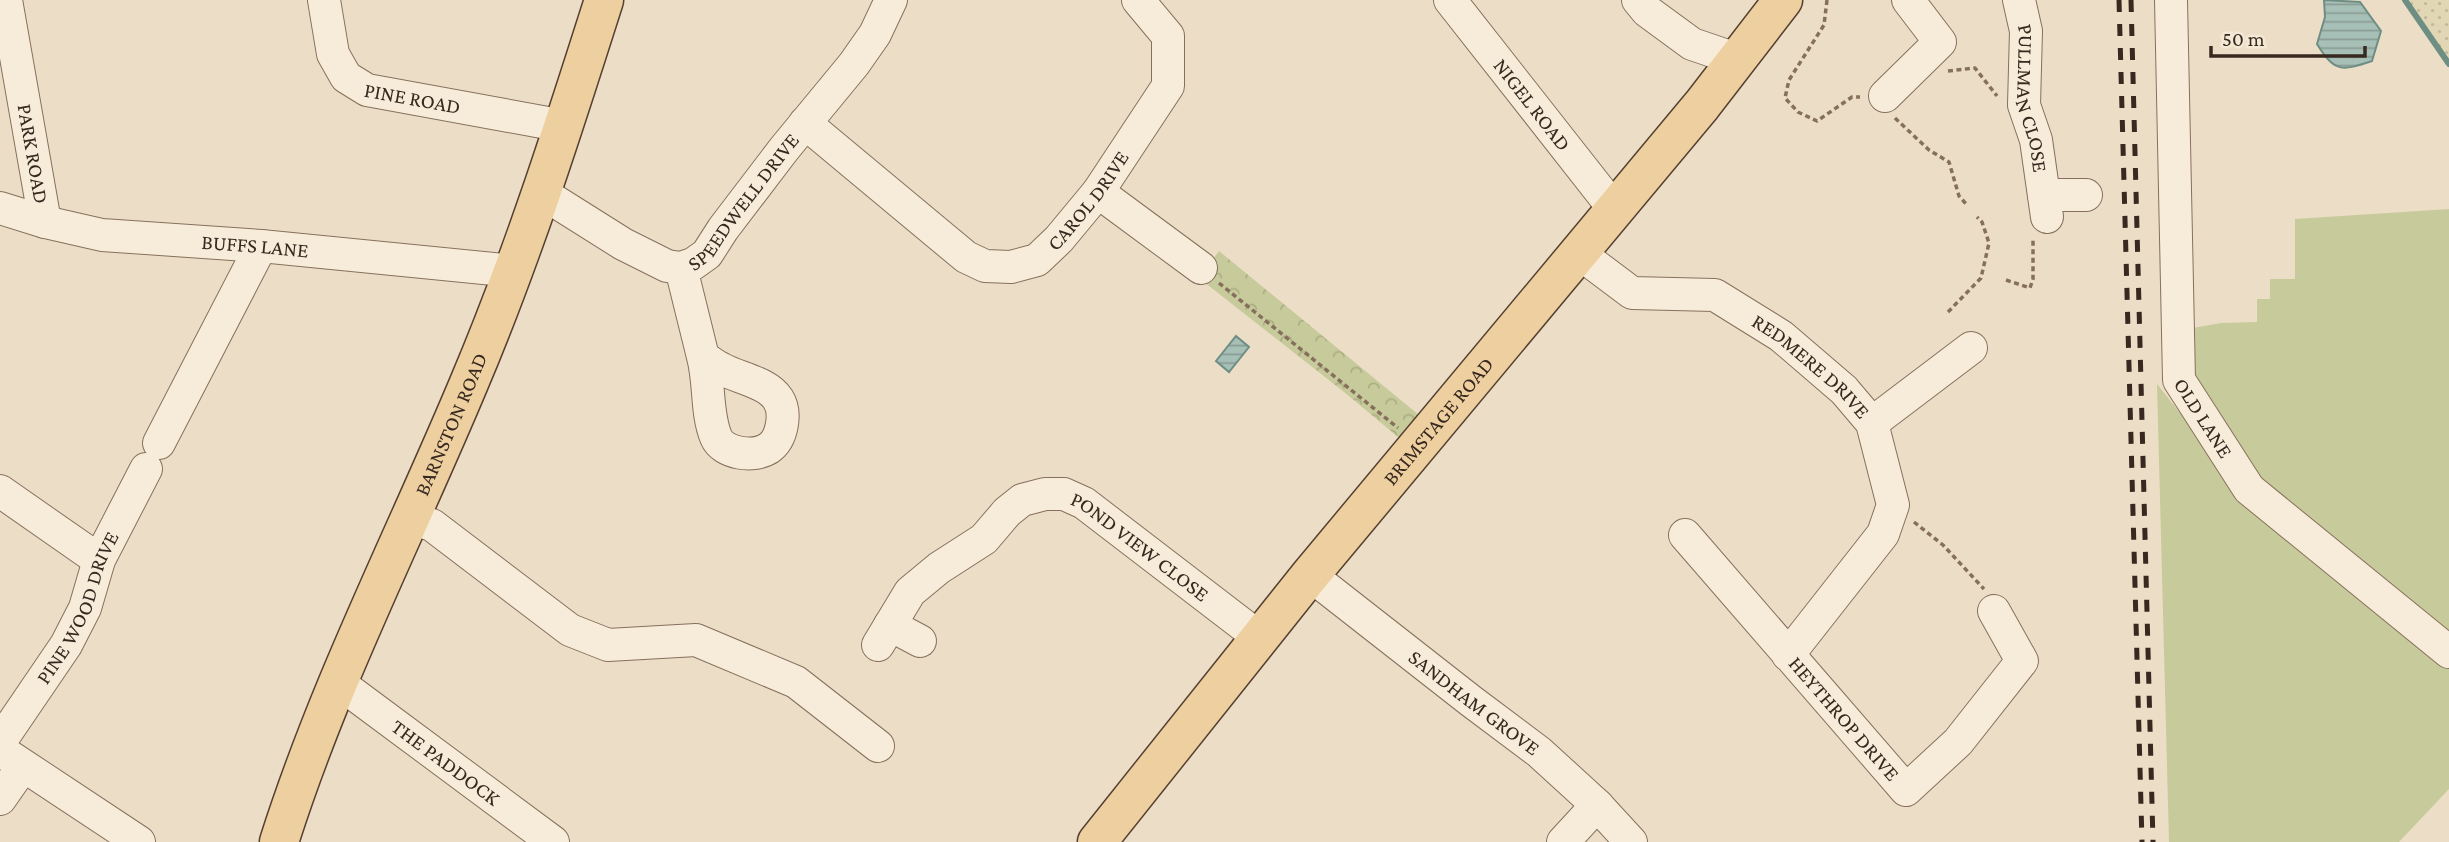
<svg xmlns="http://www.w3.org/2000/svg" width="2449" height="842" viewBox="0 0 2449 842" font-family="'Crimson Pro',serif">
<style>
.farmland{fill:url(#farmland-dots)}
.green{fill:#c7ca9a}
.forest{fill:url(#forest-crowns)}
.water{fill:url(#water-rules);stroke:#6e8e84;stroke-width:2}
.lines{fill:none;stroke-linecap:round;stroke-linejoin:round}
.stream{stroke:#6e8e84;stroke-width:6}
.minor-casing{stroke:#86705d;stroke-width:34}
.major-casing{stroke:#543f31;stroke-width:41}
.path{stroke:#86705d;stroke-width:3.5;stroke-dasharray:5 3.5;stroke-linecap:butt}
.minor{stroke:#f7ecd9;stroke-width:32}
.major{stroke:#edcfa0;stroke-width:38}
.rail{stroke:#372920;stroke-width:5;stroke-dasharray:12 12;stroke-linecap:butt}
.labels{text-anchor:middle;stroke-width:5;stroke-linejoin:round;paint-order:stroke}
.street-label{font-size:21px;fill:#372920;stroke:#f4e9d5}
</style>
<defs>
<pattern id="farmland-dots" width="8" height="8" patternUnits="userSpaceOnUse" patternTransform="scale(1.75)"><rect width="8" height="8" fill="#e1d7b4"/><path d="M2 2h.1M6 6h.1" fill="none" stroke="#c2b99a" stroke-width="1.8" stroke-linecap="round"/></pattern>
<pattern id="forest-crowns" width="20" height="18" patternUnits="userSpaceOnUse" patternTransform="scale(1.75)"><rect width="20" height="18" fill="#c7ca9a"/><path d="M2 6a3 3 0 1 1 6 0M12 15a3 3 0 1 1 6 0" fill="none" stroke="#acae84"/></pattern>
<pattern id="water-rules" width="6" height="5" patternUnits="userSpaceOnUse" patternTransform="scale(1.75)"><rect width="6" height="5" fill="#a7c0b7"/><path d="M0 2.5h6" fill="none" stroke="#899c94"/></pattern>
</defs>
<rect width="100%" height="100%" fill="#ecdec6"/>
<path class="farmland" d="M2405,0H2449V64Z"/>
<path class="green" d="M2449,209V638L2261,487L2192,373L2193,328L2221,323L2257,322V299H2270V279H2295V219Z
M2157,384L2261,515L2449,665V789L2399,842H2169Z"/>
<path class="forest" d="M1219,251L1430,424L1410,447L1344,392L1199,278Z"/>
<path class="water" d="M2324,0L2360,2L2381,31L2372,61C2342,71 2335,73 2317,44L2325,17Z
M1236,336L1249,347L1229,372L1216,361Z"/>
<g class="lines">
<path class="stream" d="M2405,0L2449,64"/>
<defs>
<g id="minor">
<path id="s1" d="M6,0L45,222"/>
<path id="s2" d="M324,0L333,54L346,77L367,90L564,126"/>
<path id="s3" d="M1450,0L1615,210"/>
<path d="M1638,0L1647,11L1692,44L1739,60"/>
<path id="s4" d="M2019,0L2026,31L2024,105L2036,140L2047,217"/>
<path id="s5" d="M2171,0L2179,380L2249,489L2449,652"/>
<path d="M1885,96L1940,42L1908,0"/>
<path id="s6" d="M805,123L966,257L985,266L1011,267L1037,260L1059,239L1098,192L1168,86V36L1138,0"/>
<path d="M1098,192L1201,268"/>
<path id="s7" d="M542,193L623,244L667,266L681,268L693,264L707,254L723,229L784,149L854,64L875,34L891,0"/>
<path d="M2044,195H2086"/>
<path id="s8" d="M0,208L45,222L102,235L261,246L514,271"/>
<path id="s9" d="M1580,254L1632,293L1715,295L1781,336L1844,390L1872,423L1893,505L1883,534L1788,655"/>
<path d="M681,268L703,357C710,383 706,413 716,437C723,454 754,458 769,448C782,439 787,413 778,399C767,382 738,378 722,369C715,366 709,361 703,357"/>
<path d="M1872,423L1971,348"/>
<path d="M159,443L261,246"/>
<path d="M0,491L99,560"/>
<path d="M409,518L432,525L570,630L608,645L696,640L796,682L878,746"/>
<path id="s10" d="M1685,535L1906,790L1958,742L2022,661L1994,611"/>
<path id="s11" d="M1310,575L1471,701L1539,752L1597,805L1631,842"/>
<path d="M890,625L920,641"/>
<path id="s12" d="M878,645L910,592L939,568L984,539L1007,512L1022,500L1045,494H1064L1084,503L1260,638"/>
<path id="s13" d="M339,683L553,842"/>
<path id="s14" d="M0,742L66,645L85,608L99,560L146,469"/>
<path d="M0,750L139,842"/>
<path d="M0,799L23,766"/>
<path d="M1563,842L1597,805"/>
</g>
<g id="major">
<path id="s15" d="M279,842C329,684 405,536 469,383C522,258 563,129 604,0"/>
<path id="s16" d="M1097,842L1310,575L1702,105L1783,0"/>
</g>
</defs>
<use href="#minor" class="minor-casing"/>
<use href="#major" class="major-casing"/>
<path class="path" d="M1827,0L1824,25L1789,80L1785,98L1798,112L1817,121L1852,97H1860
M1948,71L1975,68L1997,96
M1895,118L1929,150L1949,162L1959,196L1967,205
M2006,280L2030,288L2033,279V239
M1219,283L1398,428
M1948,312L1981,278L1989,243L1982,222L1977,217
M1914,522L1943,545L1984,589"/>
<use href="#minor" class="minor"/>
<use href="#major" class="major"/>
<path class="rail" d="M2119,0L2142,842
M2131,0L2153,842"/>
</g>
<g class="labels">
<g class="street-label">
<text dy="7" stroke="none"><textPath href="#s2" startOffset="152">PINE ROAD</textPath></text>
<text dy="7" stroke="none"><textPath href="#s4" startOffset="100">PULLMAN CLOSE</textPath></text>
<text dy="7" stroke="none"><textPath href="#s3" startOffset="133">NIGEL ROAD</textPath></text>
<text dy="7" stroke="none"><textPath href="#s1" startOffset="156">PARK ROAD</textPath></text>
<text dy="7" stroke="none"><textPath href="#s7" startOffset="252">SPEEDWELL DRIVE</textPath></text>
<text dy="7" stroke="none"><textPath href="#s6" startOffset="362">CAROL DRIVE</textPath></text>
<text dy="7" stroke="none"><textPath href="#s8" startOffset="259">BUFFS LANE</textPath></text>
<text dy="7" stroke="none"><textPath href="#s9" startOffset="268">REDMERE DRIVE</textPath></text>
<text dy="7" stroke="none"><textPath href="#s5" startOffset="425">OLD LANE</textPath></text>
<text dy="7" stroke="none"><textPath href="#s16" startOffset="542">BRIMSTAGE ROAD</textPath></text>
<text dy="7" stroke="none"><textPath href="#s15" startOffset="452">BARNSTON ROAD</textPath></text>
<text dy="7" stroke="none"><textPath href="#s12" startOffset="343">POND VIEW CLOSE</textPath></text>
<text dy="7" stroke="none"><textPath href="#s14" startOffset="156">PINE WOOD DRIVE</textPath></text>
<text dy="7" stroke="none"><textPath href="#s11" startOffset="208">SANDHAM GROVE</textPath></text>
<text dy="7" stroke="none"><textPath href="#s10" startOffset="243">HEYTHROP DRIVE</textPath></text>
<text dy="7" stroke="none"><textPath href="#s13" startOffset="133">THE PADDOCK</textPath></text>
</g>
</g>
<path d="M2211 46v10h154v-10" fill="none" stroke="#372920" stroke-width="3.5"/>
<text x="2222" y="46" font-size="21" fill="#372920" stroke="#f4e9d5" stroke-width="5" paint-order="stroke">50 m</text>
</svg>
